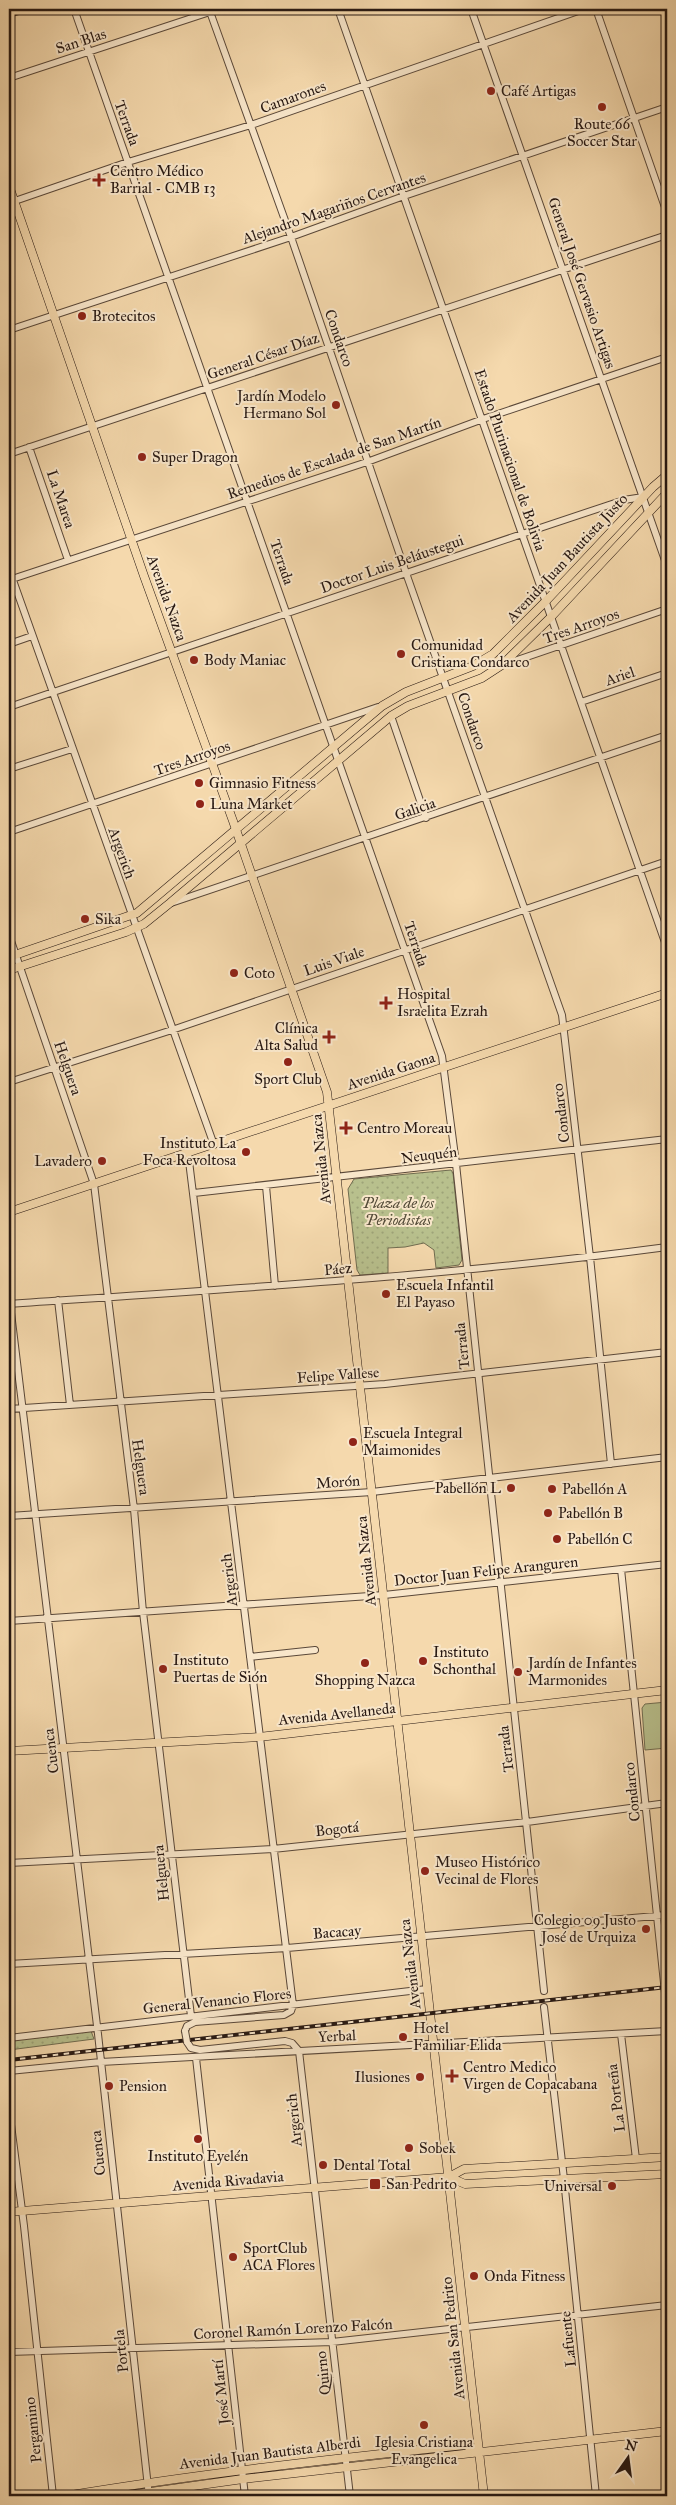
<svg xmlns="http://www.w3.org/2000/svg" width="676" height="2505" viewBox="0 0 676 2505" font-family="'IM FELL Great Primer',serif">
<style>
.grass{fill:#b8c08d;stroke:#706c50}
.park{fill:url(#park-dots);stroke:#706c50}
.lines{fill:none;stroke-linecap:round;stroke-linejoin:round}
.minor-casing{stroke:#5a4839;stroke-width:8}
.major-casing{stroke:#271812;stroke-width:9}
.minor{stroke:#f8e6ca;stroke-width:6}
.major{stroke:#f5d9ad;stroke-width:8}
.rail-casing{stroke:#271812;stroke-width:4}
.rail{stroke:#f8e6ca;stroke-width:2;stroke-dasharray:5.5;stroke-linecap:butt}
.minor-bridge-casing{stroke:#5a4839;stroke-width:8;stroke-linecap:butt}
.minor-bridge{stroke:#f8e6ca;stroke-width:6}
.poi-dot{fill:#8f2418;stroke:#f8e6ca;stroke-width:2}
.labels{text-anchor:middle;stroke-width:4;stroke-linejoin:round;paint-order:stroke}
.street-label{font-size:15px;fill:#271812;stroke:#f8e6ca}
.poi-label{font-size:15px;fill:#271812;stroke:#f8e6ca;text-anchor:start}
.park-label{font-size:15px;font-style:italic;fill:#524a37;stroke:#f8e6ca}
</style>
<defs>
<pattern id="park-dots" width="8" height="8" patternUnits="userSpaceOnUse" patternTransform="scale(1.25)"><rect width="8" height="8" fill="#b8c08d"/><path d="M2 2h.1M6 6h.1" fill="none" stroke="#9ea479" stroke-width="1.8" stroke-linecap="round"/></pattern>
</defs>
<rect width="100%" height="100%" fill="#f5d9ad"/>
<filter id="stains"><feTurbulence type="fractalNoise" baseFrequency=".004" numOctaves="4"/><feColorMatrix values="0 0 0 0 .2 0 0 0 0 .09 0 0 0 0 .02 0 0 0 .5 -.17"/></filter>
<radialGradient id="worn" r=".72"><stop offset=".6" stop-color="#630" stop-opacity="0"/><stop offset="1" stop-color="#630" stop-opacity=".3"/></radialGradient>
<path class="grass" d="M667,1702V1748L645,1750L642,1708L645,1704Z"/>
<path class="park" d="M451,1170L453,1173L462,1260L459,1265L436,1268L434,1250L424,1243L405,1247L388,1248V1273L360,1275L357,1270L348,1189L354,1179Z
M91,2031L94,2039L9,2050V2040Z"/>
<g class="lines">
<defs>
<path id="minor" d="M74,9L442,1056L456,1164L544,1991
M209,9L291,237L406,573L562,1015L590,1257L611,1464
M338,9L667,948
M471,9L667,566
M596,9L667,213
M9,14L25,9
M9,78L219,9
M9,203L128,162L251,125L584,9
M9,330L291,237L404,196L667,107
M29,447L68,560
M9,454L667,235
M9,569L214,1145
M9,580L367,462L483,419L667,357
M9,644L32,636
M503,665L667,609
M581,702L667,673
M9,707L522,534L624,500L643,497
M391,716L426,818
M9,769L72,749
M9,832L378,707
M171,903L667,735
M9,935L94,1184L134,1509L143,1612L191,2016
M9,1082L172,1030L667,861
M266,1186L275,1286
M194,1193L667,1139
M9,1296L98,2034L149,2496
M58,1300L70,1405
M9,1304C229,1289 449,1276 667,1247
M9,1409L385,1384L667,1352
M9,1516L372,1492L667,1457
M621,1569L667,2012
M9,1621L384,1595L667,1564
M250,1657L315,1650
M9,1863L273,1849L527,1822L667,1803
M9,1964L287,1948L667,1915
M544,2007L564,2179L596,2496
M185,2031L187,2026L195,2022L284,2015L291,2011L293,2005L188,1153
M621,2034L636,2159
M9,2038L427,1989
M187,2042L191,2048L200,2050L285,2041L292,2043L299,2051
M299,2051L350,2496
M196,2058L245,2496
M9,2071L101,2062L667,2031
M9,2109L24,2226L53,2496
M9,2352L332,2342L667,2305"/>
<path id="major" d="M9,186L144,576L233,821L327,1092L484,2496
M9,957L137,913L382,706L406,692L473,666L493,654L546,601L653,487L667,475
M9,970L126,932L144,924L170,903L391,716L408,706L482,678L502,665L551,617L667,493
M9,1212L667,993
M9,1751L259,1737L667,1690
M449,2177L465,2184L667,2174
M9,2212L449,2177L464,2169L667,2157
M65,2496C197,2474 331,2459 465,2445L479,2451
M122,2496L243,2479L667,2431"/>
</defs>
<use href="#minor" class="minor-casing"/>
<use href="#major" class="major-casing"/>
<use href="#minor" class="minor"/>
<use href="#major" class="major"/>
<defs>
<path id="rail" d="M9,2060L667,1987"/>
</defs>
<use href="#rail" class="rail-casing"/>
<use href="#rail" class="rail"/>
<defs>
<path id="minor-bridge" d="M185,2031L187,2042"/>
</defs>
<use href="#minor-bridge" class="minor-bridge-casing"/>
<use href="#minor-bridge" class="minor-bridge"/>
</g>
<g class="poi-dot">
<circle cx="491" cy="91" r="5"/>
<circle cx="602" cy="107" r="5"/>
<path d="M96.5 172.5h5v5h5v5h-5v5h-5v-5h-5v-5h5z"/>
<circle cx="82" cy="316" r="5"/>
<circle cx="336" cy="405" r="5"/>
<circle cx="142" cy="457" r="5"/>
<circle cx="401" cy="654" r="5"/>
<circle cx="194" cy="660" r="5"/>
<circle cx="199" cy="783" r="5"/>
<circle cx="200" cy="804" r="5"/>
<circle cx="85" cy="919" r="5"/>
<circle cx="234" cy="973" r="5"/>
<path d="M383.5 995.5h5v5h5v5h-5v5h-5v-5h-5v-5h5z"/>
<path d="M326.5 1029.5h5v5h5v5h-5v5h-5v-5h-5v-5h5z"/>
<circle cx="288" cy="1062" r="5"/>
<path d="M343.5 1120.5h5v5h5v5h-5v5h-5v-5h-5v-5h5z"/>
<circle cx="246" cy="1152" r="5"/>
<circle cx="102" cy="1161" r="5"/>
<circle cx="386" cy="1294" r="5"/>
<circle cx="353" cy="1442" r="5"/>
<circle cx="511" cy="1488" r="5"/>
<circle cx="552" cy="1489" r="5"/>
<circle cx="548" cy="1513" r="5"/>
<circle cx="557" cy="1539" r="5"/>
<circle cx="423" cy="1661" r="5"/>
<circle cx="365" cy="1663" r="5"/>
<circle cx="163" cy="1669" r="5"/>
<circle cx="518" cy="1672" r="5"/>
<circle cx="425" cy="1871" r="5"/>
<circle cx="646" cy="1929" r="5"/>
<circle cx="403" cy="2037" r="5"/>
<path d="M449.5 2068.5h5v5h5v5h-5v5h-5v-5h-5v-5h5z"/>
<circle cx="420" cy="2077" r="5"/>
<circle cx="109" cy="2086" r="5"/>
<circle cx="198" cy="2139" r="5"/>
<circle cx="409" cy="2148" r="5"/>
<circle cx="323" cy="2165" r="5"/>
<rect x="369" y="2178" width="12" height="12" rx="2.5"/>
<circle cx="612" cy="2186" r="5"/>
<circle cx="233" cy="2257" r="5"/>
<circle cx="474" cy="2276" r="5"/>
<circle cx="424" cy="2425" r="5"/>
</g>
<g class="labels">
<g class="street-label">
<text transform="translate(81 41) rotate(-18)" y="5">San Blas</text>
<text transform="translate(293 97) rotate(-20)" y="5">Camarones</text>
<text transform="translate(127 123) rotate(70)" y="5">Terrada</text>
<text transform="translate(334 208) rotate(-19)" y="5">Alejandro Magariños Cervantes</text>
<text transform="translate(582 283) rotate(71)" y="5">General José Gervasio Artigas</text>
<text transform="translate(339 338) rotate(71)" y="5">Condarco</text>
<text transform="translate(263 356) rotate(-19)" y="5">General César Díaz</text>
<text transform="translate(334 458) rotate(-19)" y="5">Remedios de Escalada de San Martín</text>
<text transform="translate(510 460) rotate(71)" y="5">Estado Plurinacional de Bolivia</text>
<text transform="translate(61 499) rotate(71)" y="5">La Marea</text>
<text transform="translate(567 558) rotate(-47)" y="5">Avenida Juan Bautista Justo</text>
<text transform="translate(282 562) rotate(71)" y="5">Terrada</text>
<text transform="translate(392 564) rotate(-19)" y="5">Doctor Luis Beláustegui</text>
<text transform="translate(167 598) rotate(70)" y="5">Avenida Nazca</text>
<text transform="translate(581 626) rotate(-19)" y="5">Tres Arroyos</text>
<text transform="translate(620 676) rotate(-19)" y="5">Ariel</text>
<text transform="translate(472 721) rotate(71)" y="5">Condarco</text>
<text transform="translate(192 758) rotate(-19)" y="5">Tres Arroyos</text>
<text transform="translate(415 809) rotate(-19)" y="5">Galicia</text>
<text transform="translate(122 853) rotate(70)" y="5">Argerich</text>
<text transform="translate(416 944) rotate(71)" y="5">Terrada</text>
<text transform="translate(334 961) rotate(-19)" y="5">Luis Viale</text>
<text transform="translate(68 1068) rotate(71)" y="5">Helguera</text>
<text transform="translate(391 1071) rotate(-18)" y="5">Avenida Gaona</text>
<text transform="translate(561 1113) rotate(-97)" y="5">Condarco</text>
<text transform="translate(429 1155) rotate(-7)" y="5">Neuquén</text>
<text transform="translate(321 1159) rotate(-96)" y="5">Avenida Nazca</text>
<text transform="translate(338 1269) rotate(-5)" y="5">Páez</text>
<text transform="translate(462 1346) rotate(-96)" y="5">Terrada</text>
<text transform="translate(338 1375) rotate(-4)" y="5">Felipe Vallese</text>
<text transform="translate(141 1467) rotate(82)" y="5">Helguera</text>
<text transform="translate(338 1482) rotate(-4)" y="5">Morón</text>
<text transform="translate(366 1561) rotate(-96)" y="5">Avenida Nazca</text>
<text transform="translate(486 1571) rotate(-6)" y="5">Doctor Juan Felipe Aranguren</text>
<text transform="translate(229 1580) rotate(-97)" y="5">Argerich</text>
<text transform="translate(337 1714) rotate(-6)" y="5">Avenida Avellaneda</text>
<text transform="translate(506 1749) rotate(-97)" y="5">Terrada</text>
<text transform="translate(51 1751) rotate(-97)" y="5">Cuenca</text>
<text transform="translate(632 1792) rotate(-96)" y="5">Condarco</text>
<text transform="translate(337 1829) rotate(-6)" y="5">Bogotá</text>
<text transform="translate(161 1873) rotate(-96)" y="5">Helguera</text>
<text transform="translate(337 1932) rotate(-4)" y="5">Bacacay</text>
<text transform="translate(410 1964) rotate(-97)" y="5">Avenida Nazca</text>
<text transform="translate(217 2001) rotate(-6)" y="5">General Venancio Flores</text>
<text transform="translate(337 2036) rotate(-3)" y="5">Yerbal</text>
<text transform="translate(616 2098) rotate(-97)" y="5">La Porteña</text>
<text transform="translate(294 2120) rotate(-96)" y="5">Argerich</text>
<text transform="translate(98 2153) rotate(-96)" y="5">Cuenca</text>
<text transform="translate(228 2181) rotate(-5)" y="5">Avenida Rivadavia</text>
<text transform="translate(293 2329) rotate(-3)" y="5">Coronel Ramón Lorenzo Falcón</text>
<text transform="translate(453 2338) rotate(-96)" y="5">Avenida San Pedrito</text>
<text transform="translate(568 2339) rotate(-96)" y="5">Lafuente</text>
<text transform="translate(121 2351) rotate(-96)" y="5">Portela</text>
<text transform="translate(323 2373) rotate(-96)" y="5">Quirno</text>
<text transform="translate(221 2392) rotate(-96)" y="5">José Martí</text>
<text transform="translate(33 2430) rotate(-96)" y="5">Pergamino</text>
<text transform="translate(270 2453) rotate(-7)" y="5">Avenida Juan Bautista Alberdi</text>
</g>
<g class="poi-label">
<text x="501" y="96">Café Artigas</text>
<text x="602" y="129" text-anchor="middle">Route 66<tspan x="602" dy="17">Soccer Star</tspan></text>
<text x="110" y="176">Centro Médico<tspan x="110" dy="17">Barrial - CMB 13</tspan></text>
<text x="92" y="321">Brotecitos</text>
<text x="326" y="401" text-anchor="end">Jardín Modelo<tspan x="326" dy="17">Hermano Sol</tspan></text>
<text x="152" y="462">Super Dragon</text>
<text x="411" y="650">Comunidad<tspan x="411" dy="17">Cristiana Condarco</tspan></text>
<text x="204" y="665">Body Maniac</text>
<text x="209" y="788">Gimnasio Fitness</text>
<text x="210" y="809">Luna Market</text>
<text x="95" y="924">Sika</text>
<text x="244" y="978">Coto</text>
<text x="397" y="999">Hospital<tspan x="397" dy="17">Israelita Ezrah</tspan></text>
<text x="318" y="1033" text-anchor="end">Clínica<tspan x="318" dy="17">Alta Salud</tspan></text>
<text x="288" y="1084" text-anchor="middle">Sport Club</text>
<text x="357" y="1133">Centro Moreau</text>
<text x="236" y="1148" text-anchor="end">Instituto La<tspan x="236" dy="17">Foca Revoltosa</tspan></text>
<text x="92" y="1166" text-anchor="end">Lavadero</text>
<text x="396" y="1290">Escuela Infantil<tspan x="396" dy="17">El Payaso</tspan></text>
<text x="363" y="1438">Escuela Integral<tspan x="363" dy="17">Maimonides</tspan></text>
<text x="501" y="1493" text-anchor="end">Pabellón L</text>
<text x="562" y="1494">Pabellón A</text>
<text x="558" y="1518">Pabellón B</text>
<text x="567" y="1544">Pabellón C</text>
<text x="433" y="1657">Instituto<tspan x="433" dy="17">Schonthal</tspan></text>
<text x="173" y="1665">Instituto<tspan x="173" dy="17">Puertas de Sión</tspan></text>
<text x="528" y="1668">Jardín de Infantes<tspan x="528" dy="17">Marmonides</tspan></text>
<text x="365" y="1685" text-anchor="middle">Shopping Nazca</text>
<text x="435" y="1867">Museo Histórico<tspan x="435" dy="17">Vecinal de Flores</tspan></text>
<text x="636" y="1925" text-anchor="end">Colegio 09 Justo<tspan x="636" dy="17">José de Urquiza</tspan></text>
<text x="413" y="2033">Hotel<tspan x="413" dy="17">Familiar Elida</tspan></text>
<text x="463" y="2072">Centro Medico<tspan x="463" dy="17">Virgen de Copacabana</tspan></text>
<text x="410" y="2082" text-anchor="end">Ilusiones</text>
<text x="119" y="2091">Pension</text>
<text x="419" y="2153">Sobek</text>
<text x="198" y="2161" text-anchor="middle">Instituto Eyelén</text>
<text x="333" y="2170">Dental Total</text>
<text x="386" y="2189">San Pedrito</text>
<text x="602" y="2191" text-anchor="end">Universal</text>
<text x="243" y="2253">SportClub<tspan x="243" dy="17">ACA Flores</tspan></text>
<text x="484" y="2281">Onda Fitness</text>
<text x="424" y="2447" text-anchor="middle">Iglesia Cristiana<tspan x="424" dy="17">Evangelica</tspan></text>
</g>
<g class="park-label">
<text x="398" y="1208">Plaza de los<tspan x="398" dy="17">Periodistas</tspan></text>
</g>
</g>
<rect width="676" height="2505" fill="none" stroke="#f5d9ad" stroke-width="30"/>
<rect x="10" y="10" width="656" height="2485" fill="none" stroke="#271812" stroke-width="2.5"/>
<rect x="15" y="15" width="646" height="2475" fill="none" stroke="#271812"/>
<g transform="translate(628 2458) rotate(14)" stroke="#f8e6ca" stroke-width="4" paint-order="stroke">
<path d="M0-4L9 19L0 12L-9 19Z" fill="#271812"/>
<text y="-8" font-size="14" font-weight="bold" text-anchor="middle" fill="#271812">N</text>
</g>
<rect width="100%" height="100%" filter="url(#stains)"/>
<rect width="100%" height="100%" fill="url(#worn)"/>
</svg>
